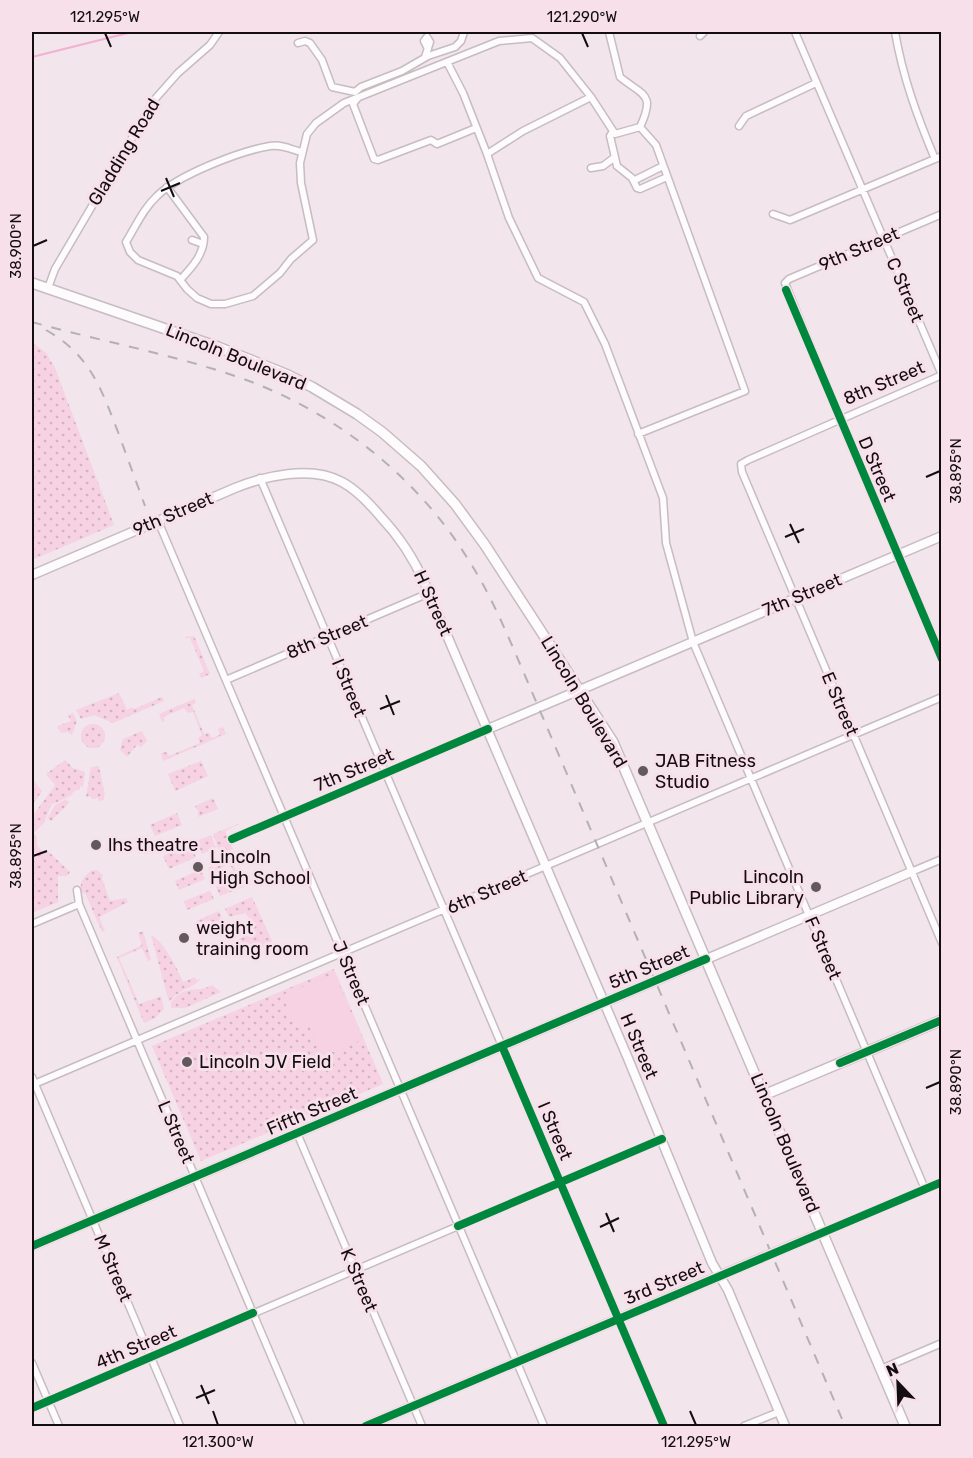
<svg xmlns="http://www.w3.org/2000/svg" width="973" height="1458" viewBox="0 0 973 1458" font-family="Rubik,sans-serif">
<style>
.grass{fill:url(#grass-dots)}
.garden{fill:#f6d2e2}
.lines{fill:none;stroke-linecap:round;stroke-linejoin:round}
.stream{stroke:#f3b0d0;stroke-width:2}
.street-casing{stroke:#c6bcc1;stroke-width:9}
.secondary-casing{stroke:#c6bcc1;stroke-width:11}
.primary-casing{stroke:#c6bcc1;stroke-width:12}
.street{stroke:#fdfbfc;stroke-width:6}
.secondary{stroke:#fdfbfc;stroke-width:8}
.primary{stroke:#fdfbfc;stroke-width:9}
.rail{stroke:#b4b1b2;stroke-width:2;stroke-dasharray:10 10;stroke-linecap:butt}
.cycleway-casing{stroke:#f7e0ea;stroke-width:11}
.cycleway{stroke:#00873e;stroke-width:8}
.ticks{fill:none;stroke:#140d10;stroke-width:2}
.poi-dot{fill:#62595d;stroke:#f7e0ea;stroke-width:2}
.labels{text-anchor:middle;stroke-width:6;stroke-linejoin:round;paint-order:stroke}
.street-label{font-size:18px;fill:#140d10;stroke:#f7e0ea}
.poi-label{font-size:18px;fill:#140d10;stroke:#f7e0ea;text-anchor:start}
.neatline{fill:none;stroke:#140d10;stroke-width:2}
.ticks-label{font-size:15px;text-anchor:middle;fill:#140d10}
</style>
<defs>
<pattern id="grass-dots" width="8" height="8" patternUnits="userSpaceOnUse" patternTransform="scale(1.5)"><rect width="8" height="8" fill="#f6d2e2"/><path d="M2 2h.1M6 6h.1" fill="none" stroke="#d2b3c1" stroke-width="1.8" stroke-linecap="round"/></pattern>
</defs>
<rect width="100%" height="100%" fill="#f2e5eb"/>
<path class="grass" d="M32,342L46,353L55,368L114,525L32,560Z
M189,636L190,637L194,636L210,674L201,678L199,674L204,671L190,638H184Z
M119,693L127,710L132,707L134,709L162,697L164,701L113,723L94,715L81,719L76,710Z
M194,699L196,703L192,705L204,734L209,733L212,738L220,735L218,729L223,727L226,734L163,761L161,753L167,752L169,756L200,743L198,738L202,735L193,712L188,713L184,708L163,717L165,721L162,722L159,714Z
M73,713L77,721L72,735L67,732L61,733L57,726L71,721L68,715Z
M81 736a12 12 0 1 1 24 0a12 12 0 1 1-24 0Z
M142,731L147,741L141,747L137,745L127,757L120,750L123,739Z
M65,760L73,768L85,772L83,787L80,786V789L73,792L72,795L51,805L44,823L34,833L37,837V846L43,852H49L70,872L67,876H58V902L32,913V817L55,785L46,774Z
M201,761L208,776L175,791L168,774Z
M99,766L105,796H104V800L98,801V798L92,799L91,796L86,797L91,767Z
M32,778L42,791L32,806Z
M213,798L218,809L198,817V811L195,806Z
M66,799L69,803L51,821L49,819L47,820L55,805Z
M177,813L182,825L155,836L150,825Z
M241,823L225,831L233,849L228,851L227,855L230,857L239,878L244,876L245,880L241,882L244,887L220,896L216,887L235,879L236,877L230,864L210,872L208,868L212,866L214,868L231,860L219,851L213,834Z
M211,835L216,848L202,854L196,841Z
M190,844L196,857L169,869L163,856Z
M201,869L205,879L179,890L175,881Z
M93,870H97L103,875L102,879L110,901L126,898L128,902L99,917L105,931L102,932L85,893H82C78,883 84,875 93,870Z
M210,891L214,899L187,910L184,901Z
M252,897L273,943L243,957L236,940L255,932L246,913L229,917L225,909Z
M219,911L223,921L198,931L194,922Z
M143,931L151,960L148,961L142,948L119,958L139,1004L161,996L164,1009L155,1018L144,1023L117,957L142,945L138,933Z
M151,935C163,940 178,970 183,982L195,977L196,980L200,979C193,989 180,988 169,1002Z
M334,969L383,1084L201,1161L152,1046Z
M212,985L221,992L185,1008H171V1002C186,983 197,994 212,985Z"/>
<path class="garden" d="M334,974L362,1037L361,1040L326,1055L321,1053L309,1023L299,1026L295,1025L283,998L286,993Z"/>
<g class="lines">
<path class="stream" d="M32,57L132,32"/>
<defs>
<path id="street" d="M609,32L620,77C643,96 656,93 640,127
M795,32L942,375
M895,32C903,78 917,116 935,159
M700,36L704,32
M298,43L305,41L310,43L322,60L332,87L355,92L361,87L402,71L428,56L455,47L461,41L464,32
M425,57L430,42L427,37L424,41L428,49
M447,62L463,93L487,154
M591,97L523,131L487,154L509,218L538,278L584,302L605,344L663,498L666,543L693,642L925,1189
M357,99L353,104L374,159L378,160L431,140L437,144L476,128
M739,126L746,116L816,83
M613,131L610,136L617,166L632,178L637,188L640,189L667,177
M301,152C291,149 281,144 270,146C240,151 178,175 157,196C143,209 136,226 126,242L130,252L138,260L177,276L187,289L197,298L211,304H225L253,296L280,273L291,259L313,240L301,183L300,163L307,134L316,123L344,103L499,41L532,38L560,58L591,97L615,134L640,127L656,145L745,391L638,434
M591,168L603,166L615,157
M635,180L663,166
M167,187L204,237C204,255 191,268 180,280
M773,214L790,220L942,156
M942,214L789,279L785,283L843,427L942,659
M192,240L203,244
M48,288L55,269L155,99L178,73L210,45L219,32
M942,375L748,460L741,464L742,472L942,943
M260,478L664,1426
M158,521L544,1426
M226,680L429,593
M232,839L488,729
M911,872L942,859
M77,890L79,904L301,1426
M32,924L79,904
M32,1077L180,1426
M32,1085L942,697
M297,1133L422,1426
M823,1232L942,1182
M32,1363L59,1426
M881,1369L942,1343
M32,1408L662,1139
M744,1426L779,1412"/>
<path id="secondary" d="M32,575L235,488C265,476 311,465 342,482C357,490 369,503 380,516C399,536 414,559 425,584L627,1056L712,1263L728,1290L785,1426
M488,729L942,536
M32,1246L911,872
M366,1426L823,1232"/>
<path id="primary" d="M32,283L218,347L288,375L312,387L357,414L382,432L421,466L455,504L485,545L613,742L905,1426
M764,1095L942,1020"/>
</defs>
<use href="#street" class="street-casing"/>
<use href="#secondary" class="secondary-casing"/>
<use href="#primary" class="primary-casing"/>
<use href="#street" class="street"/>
<use href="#secondary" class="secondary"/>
<use href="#primary" class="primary"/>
<path class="rail" d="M32,322C100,341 171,354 238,377C330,409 414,473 466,556C491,594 508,636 526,678L845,1426
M46,330C90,355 101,388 118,432C127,457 136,481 145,506"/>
<defs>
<path id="cycleway" d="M786,290L942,659
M232,839L488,729
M502,1046L664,1426
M840,1063L942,1020
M458,1226L662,1139
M32,1246L706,959
M32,1408L253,1313
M366,1426L942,1182"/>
</defs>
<use href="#cycleway" class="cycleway-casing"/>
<use href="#cycleway" class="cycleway"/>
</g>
<path class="ticks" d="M105,33L111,47M582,33L588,47M166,178L174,197M161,191L180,183M33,246L47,240M926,477L940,471M790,524L799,543M785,537L804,529M386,695L394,715M380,709L400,701M33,856L47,851M926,1088L940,1082M606,1213L614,1232M600,1227L619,1218M201,1385L209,1404M196,1398L215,1390M213,1411L218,1425M690,1411L696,1425"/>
<g class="poi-dot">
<circle cx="643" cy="771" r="6"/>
<circle cx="96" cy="845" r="6"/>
<circle cx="198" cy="867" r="6"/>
<circle cx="816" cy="887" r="6"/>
<circle cx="184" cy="938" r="6"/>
<circle cx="187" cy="1062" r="6"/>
</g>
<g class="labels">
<g class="street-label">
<text transform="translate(124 152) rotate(-59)" y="6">Gladding Road</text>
<text transform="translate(859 249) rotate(-23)" y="6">9th Street</text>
<text transform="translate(905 290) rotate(67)" y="6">C Street</text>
<text transform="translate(236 357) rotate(22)" y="6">Lincoln Boulevard</text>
<text transform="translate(884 383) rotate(-23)" y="6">8th Street</text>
<text transform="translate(877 469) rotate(67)" y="6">D Street</text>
<text transform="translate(173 514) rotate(-23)" y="6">9th Street</text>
<text transform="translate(802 595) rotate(-23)" y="6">7th Street</text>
<text transform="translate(433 603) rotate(66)" y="6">H Street</text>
<text transform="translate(327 637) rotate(-23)" y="6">8th Street</text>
<text transform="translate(349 688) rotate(67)" y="6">I Street</text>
<text transform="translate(584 702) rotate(59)" y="6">Lincoln Boulevard</text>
<text transform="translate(840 704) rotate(67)" y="6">E Street</text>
<text transform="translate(354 770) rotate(-23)" y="6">7th Street</text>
<text transform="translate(487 892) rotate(-23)" y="6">6th Street</text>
<text transform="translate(823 948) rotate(67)" y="6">F Street</text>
<text transform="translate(649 967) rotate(-23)" y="6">5th Street</text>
<text transform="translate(351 973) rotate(67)" y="6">J Street</text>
<text transform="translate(639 1046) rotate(67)" y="6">H Street</text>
<text transform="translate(312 1111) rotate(-23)" y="6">Fifth Street</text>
<text transform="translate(555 1131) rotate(67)" y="6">I Street</text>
<text transform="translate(176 1132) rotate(67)" y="6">L Street</text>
<text transform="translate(785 1143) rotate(67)" y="6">Lincoln Boulevard</text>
<text transform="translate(113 1268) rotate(67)" y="6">M Street</text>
<text transform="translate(359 1280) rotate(67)" y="6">K Street</text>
<text transform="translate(664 1283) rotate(-23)" y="6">3rd Street</text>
<text transform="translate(136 1347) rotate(-23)" y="6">4th Street</text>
</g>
<g class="poi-label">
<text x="655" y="767">JAB Fitness<tspan x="655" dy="21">Studio</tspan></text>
<text x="108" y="851">lhs theatre</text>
<text x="210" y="863">Lincoln<tspan x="210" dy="21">High School</tspan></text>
<text x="804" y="883" text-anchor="end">Lincoln<tspan x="804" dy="21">Public Library</tspan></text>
<text x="196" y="934">weight<tspan x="196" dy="21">training room</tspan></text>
<text x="199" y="1068">Lincoln JV Field</text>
</g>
</g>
<rect width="973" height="1458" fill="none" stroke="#f7e0ea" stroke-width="66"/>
<g transform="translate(898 1383) rotate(337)" stroke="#f7e0ea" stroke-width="4.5" paint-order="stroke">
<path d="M0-4.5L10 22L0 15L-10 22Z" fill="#140d10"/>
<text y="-9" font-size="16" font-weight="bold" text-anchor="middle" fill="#140d10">N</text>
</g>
<rect x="33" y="33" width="907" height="1392" class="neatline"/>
<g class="ticks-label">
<text x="105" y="22">121.295°W</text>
<text x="582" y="22">121.290°W</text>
<text transform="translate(16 246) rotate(-90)" y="5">38.900°N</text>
<text transform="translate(956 471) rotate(-90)" y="5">38.895°N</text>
<text transform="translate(16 856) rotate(-90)" y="5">38.895°N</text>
<text transform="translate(956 1082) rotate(-90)" y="5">38.890°N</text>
<text x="218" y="1447">121.300°W</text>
<text x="696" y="1447">121.295°W</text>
</g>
</svg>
